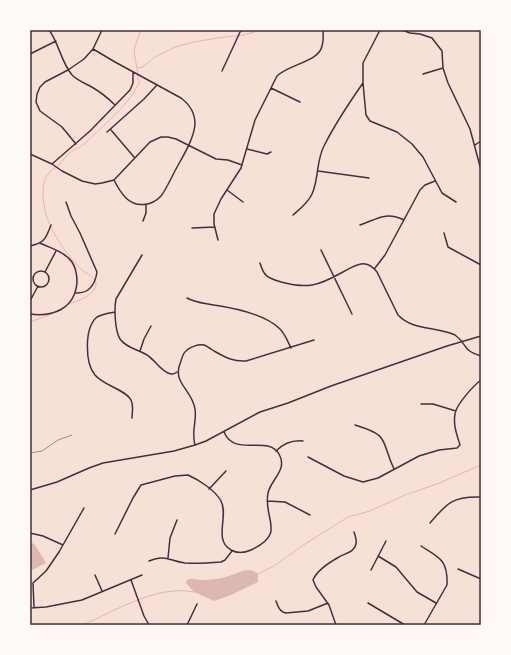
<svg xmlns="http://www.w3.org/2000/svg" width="511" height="655" viewBox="0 0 511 655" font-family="Inter,sans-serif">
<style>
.water{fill:#dcb8b0}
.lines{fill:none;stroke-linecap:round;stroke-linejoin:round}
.stream{stroke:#dcb8b0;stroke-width:1}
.service{stroke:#4a2c40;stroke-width:0.5}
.minor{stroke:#4a2c40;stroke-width:1.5}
.tertiary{stroke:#4a2c40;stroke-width:1.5}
.neatline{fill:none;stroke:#4a2c40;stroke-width:1.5}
</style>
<rect width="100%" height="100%" fill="#f7e1d7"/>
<path class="water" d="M30,541L35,545L46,563L30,571Z
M245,570C250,570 253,570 258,574V582L231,595L214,601L194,592L186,583L187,580C192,577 197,580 203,580C221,580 229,576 245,570Z"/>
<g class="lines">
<path class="stream" d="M138,68L143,67L155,57L175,47L194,42L217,38L243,35L262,30
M69,304C77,301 97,295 96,283C96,278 87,274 83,271C63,251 43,223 43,194C43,187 44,179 48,174C51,170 56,168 60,164C63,161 65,157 67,155C72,150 80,148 85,143C101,128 119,113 132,95C135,91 137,86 140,82L138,79L137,68L134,53L135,46L141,30
M30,322L52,314
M258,574L274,566L305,544L348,517L370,511L405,495L437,484L481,465
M79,625C89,623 98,618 108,613C134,601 165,586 194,592"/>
<path class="service" d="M30,453L42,451L58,440L72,435"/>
<path class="minor" d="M49,30C59,43 61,62 72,75C77,80 84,83 90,86C99,91 108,98 115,105
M380,30L363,63V83L366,115L370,121L397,132L412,144L423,157L442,193L456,202
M402,30L410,33L420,34L432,38L442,51L443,68L448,83L470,129L481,170
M93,49L115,62L181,98C189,104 195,113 195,124C194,139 183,156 176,169C171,178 167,188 161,196C152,206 136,208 126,198C121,193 117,186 114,180
M30,54L56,41
M222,71L241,30
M423,74L443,68
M271,88L300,102
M111,130L134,157
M107,132L144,99L157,85
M76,144L62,127L40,111L36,102L37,94L40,87L45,82L68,70L84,59L93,49L102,30
M475,145L481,141
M247,149L267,154L271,152
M30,154L52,164L62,171L82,181L95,184L102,183L114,180L150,142L161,137H168L176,139L216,159L228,160L242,165
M52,164L90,131L130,90L133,83V72
M318,171L369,178
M227,190L243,202
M66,202L71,216L80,233L97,272C95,285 89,294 75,293
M293,215C300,209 308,203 312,194C319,179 316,161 324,146C335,124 349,103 363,83
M143,221L146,213V205
M360,225C377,219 386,211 404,220
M192,228L215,227
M444,233L448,247L481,265
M218,240L214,224V214L221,199L241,168L255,120L277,76C289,64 319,62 322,46C324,41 323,35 323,30
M30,246C45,243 46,238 51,225
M321,250L352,314
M142,255L116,299C114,309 115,331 120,339C126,348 139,350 147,355C155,360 160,370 168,373C172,375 174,374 177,372
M260,263C264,277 268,278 281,282C307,289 318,286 341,273C347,270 354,265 361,264C368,263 373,267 377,272L398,315C413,331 436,326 455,335C468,344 461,350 481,356
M375,268L385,255L420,190L425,185L435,181
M33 279a8 8 0 1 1 16 0a8 8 0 1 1-16 0Z
M45,272L56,251
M187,298C196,303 204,303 214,305C234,308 266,315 280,329C285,334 288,342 291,348
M30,301L38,286
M115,312C109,313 102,314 97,317C84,328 85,363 95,375C104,386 125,389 131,400C134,406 132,412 132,418
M30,314C53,317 75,309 77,282C77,275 76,268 72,262C65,252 50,248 40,243
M140,351L144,339L151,326
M421,404H433L456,411
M355,425C391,436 380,439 394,469
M195,445C191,431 197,422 195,409C192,389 171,383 181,361C182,358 183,353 186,351C190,347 198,344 204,345C207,346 211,349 214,351C225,357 233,362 246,361L314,340
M276,451C284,443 292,440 303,441
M308,457L344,476L363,482L378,478L419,456L439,450L457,448L460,445C457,435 453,425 455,414C456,405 473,386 481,380
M209,489L226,471
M267,501L285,502L310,515
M430,523C447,503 453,496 481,497
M30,533L43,536L63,545
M115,534L133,498L141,485L175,476L188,475C199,480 215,490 221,501C229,516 213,540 231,550C238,554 244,553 251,550C287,533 263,520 268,493C271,479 288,470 279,454C267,434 235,458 224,432
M421,546C439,558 448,559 447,585L424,625
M378,556L396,567L417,592L436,603
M168,558L170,538L177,520
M149,561C166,554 169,561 185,563C197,564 209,563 221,562L225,560L232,551
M458,569L481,579
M371,570L386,541
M95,575L102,591
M131,580L144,616L149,625
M276,601C278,607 280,612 286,613L308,611L328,603
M368,603L405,625
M34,607L33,583L46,571L59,552L84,508
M30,608L46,607L82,600L142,575
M187,625L197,604
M336,625L329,605L316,587L313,580C317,570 330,562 339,557C345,553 354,553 356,544C357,540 355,535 354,532"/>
<path class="tertiary" d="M30,490L57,482L89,468L103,463L174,451L195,445L206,441L260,412L288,403L331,386L447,346L481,336"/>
</g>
<rect width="511" height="655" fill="none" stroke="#fffaf5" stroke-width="62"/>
<rect x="31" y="31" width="449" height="593" class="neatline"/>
</svg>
